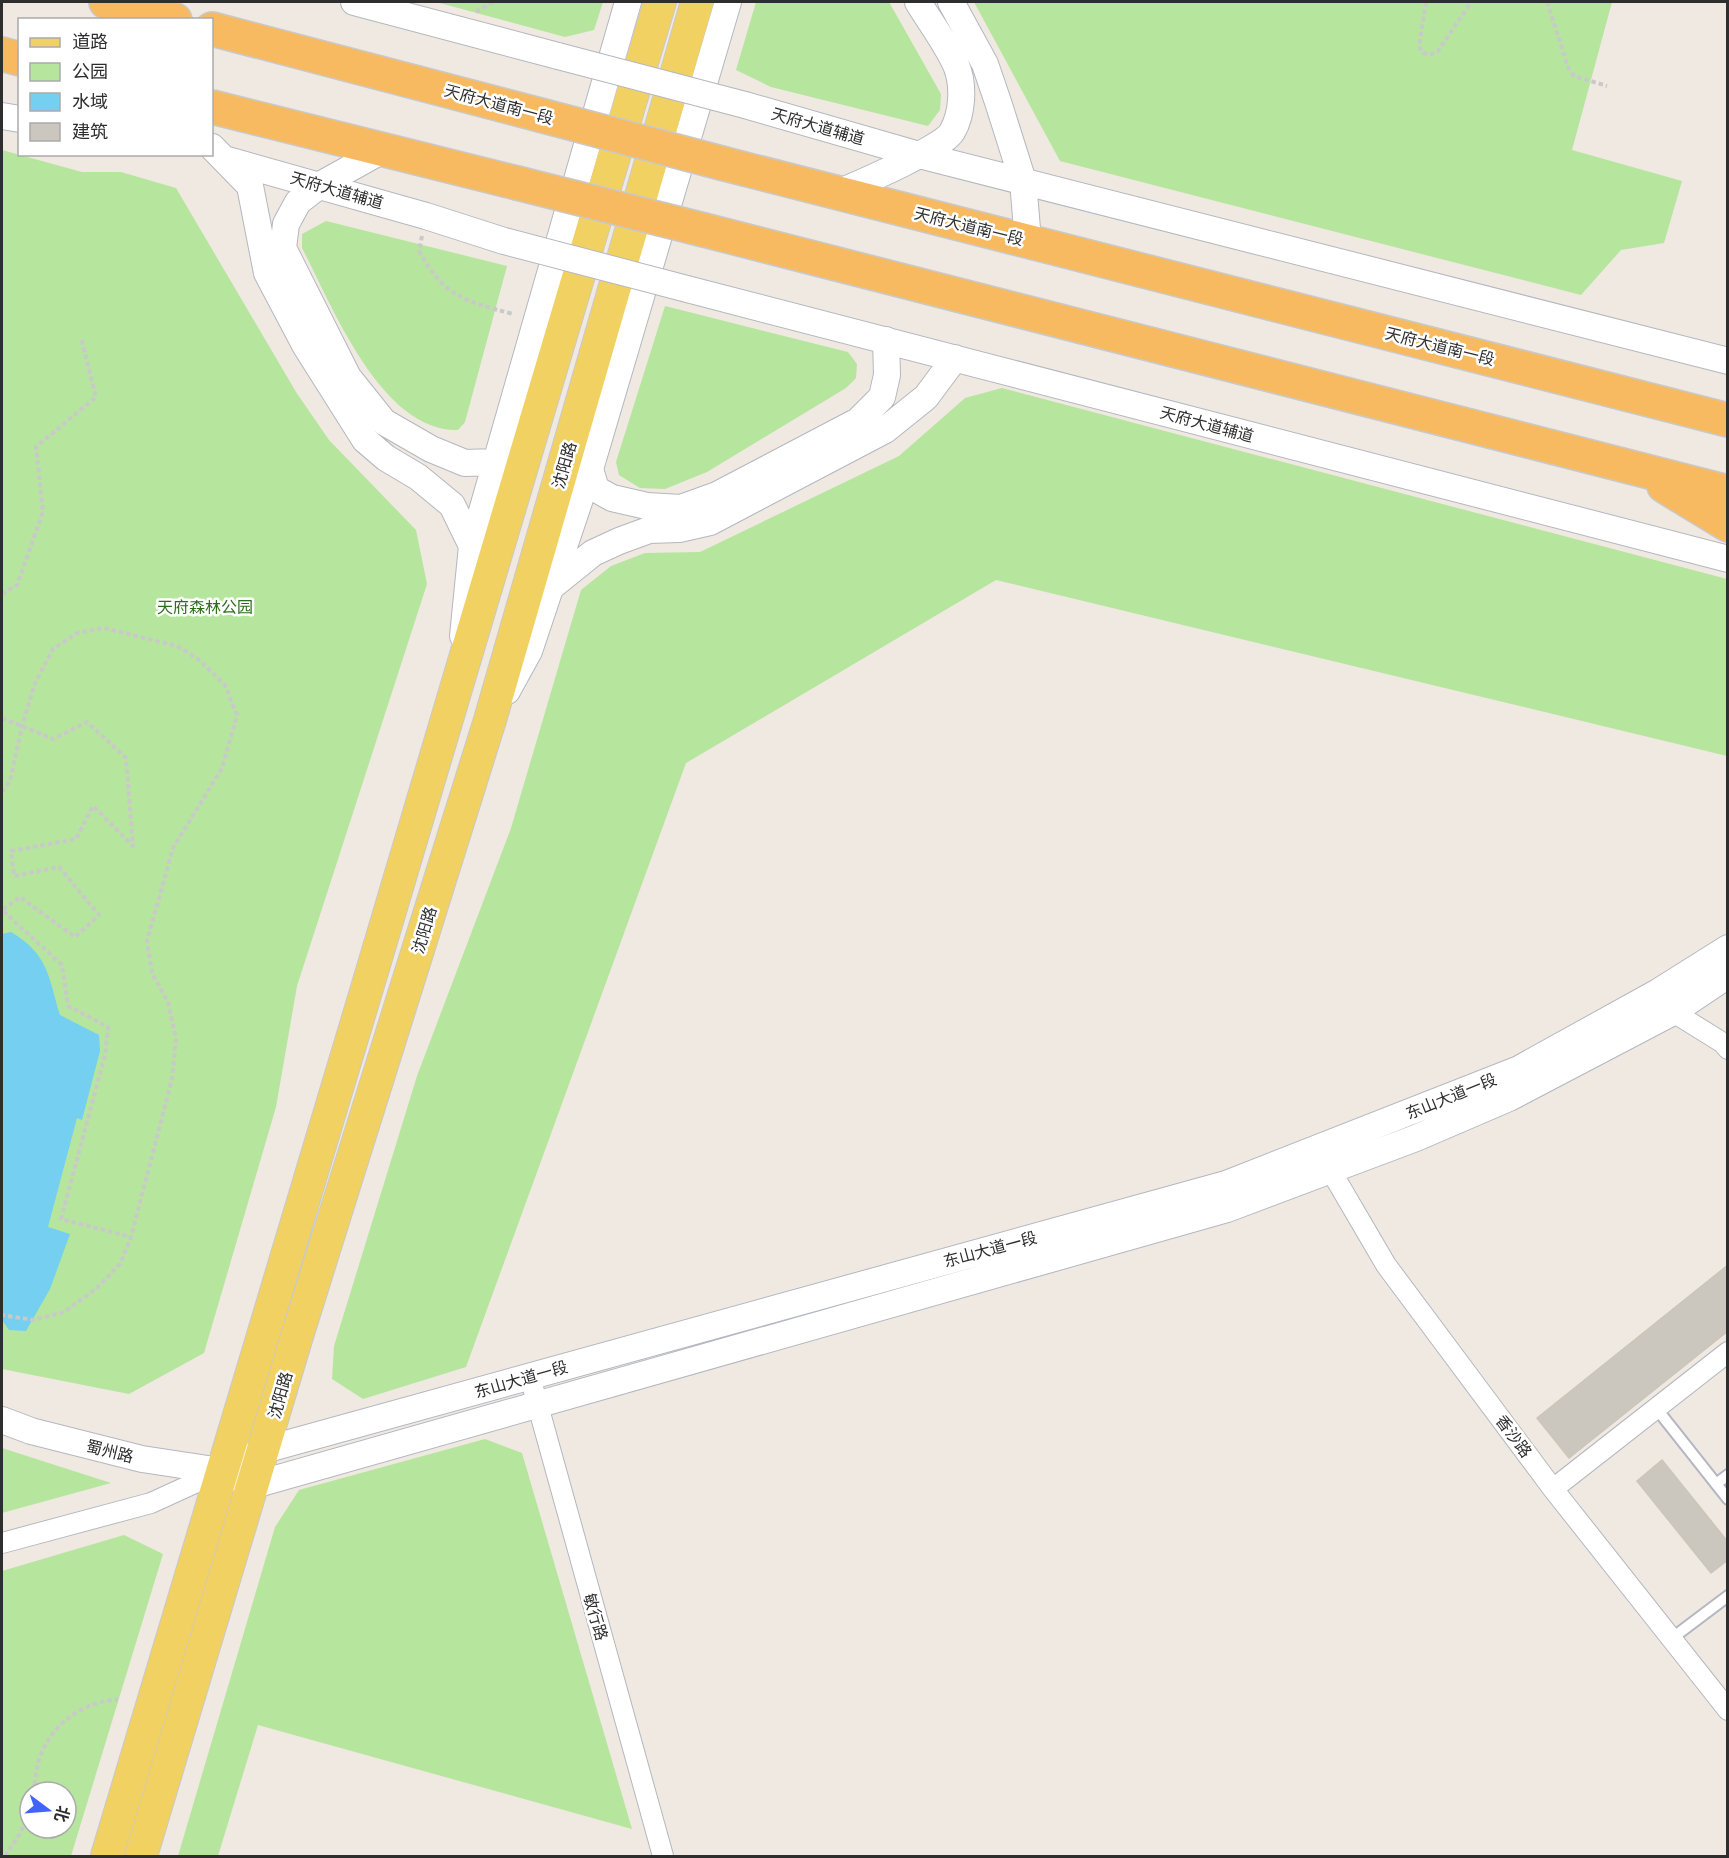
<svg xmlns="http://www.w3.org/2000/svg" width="1729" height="1858" viewBox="0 0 1729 1858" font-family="Commissioner,'Noto Sans SC',sans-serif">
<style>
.green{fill:#b6e59e;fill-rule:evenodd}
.water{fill:#75cff0}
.building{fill:#cbc7bf;stroke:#cbc5ba;stroke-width:1.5}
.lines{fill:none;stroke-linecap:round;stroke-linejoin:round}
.service-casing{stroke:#b4b7c1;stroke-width:14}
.minor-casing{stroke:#b4b7c1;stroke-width:22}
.tertiary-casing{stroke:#b4b7c1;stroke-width:28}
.primary-casing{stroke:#c9c9c9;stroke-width:34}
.trunk-casing{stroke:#c9c9c9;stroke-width:36}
.path{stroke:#c9c9c9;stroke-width:4;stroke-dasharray:4.5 3;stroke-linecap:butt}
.service{stroke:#fff;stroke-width:10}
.minor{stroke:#fff;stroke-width:20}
.tertiary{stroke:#fff;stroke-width:26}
.primary{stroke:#f2d163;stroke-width:32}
.trunk{stroke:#f8ba60;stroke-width:33}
.tertiary-bridge-casing{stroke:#b4b7c1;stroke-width:28;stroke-linecap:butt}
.trunk-bridge-casing{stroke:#c9c9c9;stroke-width:36;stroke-linecap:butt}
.tertiary-bridge{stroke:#fff;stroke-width:26}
.trunk-bridge{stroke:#f8ba60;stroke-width:33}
.labels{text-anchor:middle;stroke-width:5;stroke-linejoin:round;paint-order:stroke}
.street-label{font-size:16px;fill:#2e2e2e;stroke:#fff}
.park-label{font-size:16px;fill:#2c6e1b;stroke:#fff}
</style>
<rect width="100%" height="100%" fill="#efe9e1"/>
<path class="green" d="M436,2H603L594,30L565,37Z
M756,2H889L941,94L940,110L928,126L771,87L736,70Z
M974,2H1612L1572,150L1682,181L1664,243L1621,250L1581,295L1060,161Z
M2,150L82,172H121L176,188L296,392L329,440L416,530L427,584L297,986L276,1107L204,1353L129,1394L2,1369Z
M326,221L507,266L465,422L458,430C381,432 332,305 302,248V234Z
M665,306L848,352L857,364L856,378L846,388L707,472L665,489L640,488L619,475L616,462Z
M1002,388L1727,579V756L996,580L686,763L466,1367L363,1399L332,1379L334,1346L417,1076L511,828L581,590L611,566L645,553L700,552L899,456L965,398Z
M485,1439L522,1453L632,1829L258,1725L218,1856H178L275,1527L299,1490Z
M2,1448L111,1483L2,1513Z
M124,1535L163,1554L71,1856H2V1571ZM30,1792H66V1828H30Z"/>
<path class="water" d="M11,932C49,955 48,976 60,1015L99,1035L100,1051L82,1120L77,1118L48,1227L70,1234L50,1289L26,1331L9,1330L2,1320V934Z"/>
<path class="building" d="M1728,1265V1331L1569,1458L1537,1418Z
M1662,1460L1728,1542V1560L1711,1573L1637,1481Z"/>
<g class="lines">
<defs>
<path id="service" d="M1656,1408L1728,1499
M1716,1484L1728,1475
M1671,1639L1728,1596"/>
<path id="minor" d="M1673,1012L1723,1043L1728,1049
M1327,1157L1331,1171L1386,1265L1553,1489L1728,1710
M530,1377L663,1856
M1553,1489L1728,1352
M2,1543L151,1503L221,1471"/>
<path id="tertiary" d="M354,2L558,56
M951,2L985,64L999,105L1023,181L1028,241
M745,105L919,155L1728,361
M2,116L20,119
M212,147L250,186L267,273L305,345L365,440L386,458L418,477L452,505L472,546
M383,150L320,185L298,202L286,224L283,248L348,377L384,422L431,449L465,463L494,462
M224,159L426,216L504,241
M840,192C861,183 943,148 952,132C963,113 964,84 956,65C946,43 930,22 918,2
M687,289L1728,559
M590,469L596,489L612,498L647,506L681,508L717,495L858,421L882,397L887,375L886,340
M552,586L593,553L619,541L649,530L679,529L710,522L885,430L926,397L955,358
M463,636L472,546L628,2
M507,691L529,651L590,469L728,2
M2,1420L31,1431L142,1459L221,1471L254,1485L1227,1209L1416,1138L1509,1098L1673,1012L1728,975
M221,1471L264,1450L1226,1184L1519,1069L1658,992L1728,948"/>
<path id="primary" d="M107,1856C292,1238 478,621 660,2
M141,1856L297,1336L490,720L697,2"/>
<path id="trunk" d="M106,2L175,20
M212,29L540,115
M2,54L20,59
M212,107L517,183
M725,164L1728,420
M704,230L1728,492
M1664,486L1728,525"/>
</defs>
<use href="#service" class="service-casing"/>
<use href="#minor" class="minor-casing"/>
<use href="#tertiary" class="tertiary-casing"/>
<use href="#primary" class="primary-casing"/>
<use href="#trunk" class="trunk-casing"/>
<path class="path" d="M1426,2L1419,46L1423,53L1430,55L1438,51L1471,2
M1547,2L1569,70L1574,76L1607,86
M476,12L493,2
M422,236L419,251C444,297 465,301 513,314
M2,594L17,585L43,512L36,447L96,397L81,338
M2,718L53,739L87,722L126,758L133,846L93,806L76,839L11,851L14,876L59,867L99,915L75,937L20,897L2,910L62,965L68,1006L108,1027L105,1055L61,1219L131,1237
M2,792L10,781L22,726L35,683L53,649L77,633L104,628L177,646L198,659L225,685L237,715L222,768L173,848L147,941L152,973L168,1002L176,1039L172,1079L131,1237L120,1264L97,1288L64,1312L33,1320L2,1315
M33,1792C36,1780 36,1765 41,1754C53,1723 86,1700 118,1700
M5,1856L21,1832L30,1807"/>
<use href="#service" class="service"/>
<use href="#minor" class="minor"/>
<use href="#tertiary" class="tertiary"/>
<use href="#primary" class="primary"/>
<use href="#trunk" class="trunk"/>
<defs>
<path id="tertiary-bridge" d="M558,56L745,105
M504,241L687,289"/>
<path id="trunk-bridge" d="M540,115L725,164
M517,183L704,230"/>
</defs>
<use href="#tertiary-bridge" class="tertiary-bridge-casing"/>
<use href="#trunk-bridge" class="trunk-bridge-casing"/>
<use href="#tertiary-bridge" class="tertiary-bridge"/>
<use href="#trunk-bridge" class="trunk-bridge"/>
</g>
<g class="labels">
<g class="street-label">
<text transform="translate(499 104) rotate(15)" y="6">天府大道南一段</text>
<text transform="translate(818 126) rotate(16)" y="6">天府大道辅道</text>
<text transform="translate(337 190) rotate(16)" y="6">天府大道辅道</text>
<text transform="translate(969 226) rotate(14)" y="6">天府大道南一段</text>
<text transform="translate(1440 346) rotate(14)" y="6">天府大道南一段</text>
<text transform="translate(1207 424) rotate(15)" y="6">天府大道辅道</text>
<text transform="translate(564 465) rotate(-74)" y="6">沈阳路</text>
<text transform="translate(424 930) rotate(-73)" y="6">沈阳路</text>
<text transform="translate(1451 1096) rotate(-22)" y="6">东山大道一段</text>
<text transform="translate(990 1249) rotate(-15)" y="6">东山大道一段</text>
<text transform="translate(521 1379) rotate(-16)" y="6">东山大道一段</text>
<text transform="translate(280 1395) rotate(-74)" y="6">沈阳路</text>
<text transform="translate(1514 1436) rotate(53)" y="6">香沙路</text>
<text transform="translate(110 1451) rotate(14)" y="6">蜀州路</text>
<text transform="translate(596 1617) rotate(74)" y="6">敏行路</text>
</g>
<g class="park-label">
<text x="205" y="613">天府森林公园</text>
</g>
</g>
<rect width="1729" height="1858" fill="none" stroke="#2e2e2e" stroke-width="6"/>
<rect x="18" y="18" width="195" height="138" fill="#ffffff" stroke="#ababab" stroke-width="1.5"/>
<rect x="30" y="38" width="30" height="9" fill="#f2d163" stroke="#ababab" stroke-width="1.5"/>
<text x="72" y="48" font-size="18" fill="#2e2e2e">道路</text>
<rect x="30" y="63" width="30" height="18" fill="#b6e59e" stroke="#ababab" stroke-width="1.5"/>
<text x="72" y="78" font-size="18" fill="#2e2e2e">公园</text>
<rect x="30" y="93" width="30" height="18" fill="#75cff0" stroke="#ababab" stroke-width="1.5"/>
<text x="72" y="108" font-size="18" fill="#2e2e2e">水域</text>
<rect x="30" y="123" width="30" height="18" fill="#cbc7bf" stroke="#ababab" stroke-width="1.5"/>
<text x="72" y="138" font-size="18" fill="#2e2e2e">建筑</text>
<g transform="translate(48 1810) rotate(106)"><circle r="28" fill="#ffffff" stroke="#ababab" stroke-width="1.5"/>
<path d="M0-4.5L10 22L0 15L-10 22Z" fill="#4264fb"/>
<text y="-9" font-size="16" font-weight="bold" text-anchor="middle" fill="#2e2e2e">北</text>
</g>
</svg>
